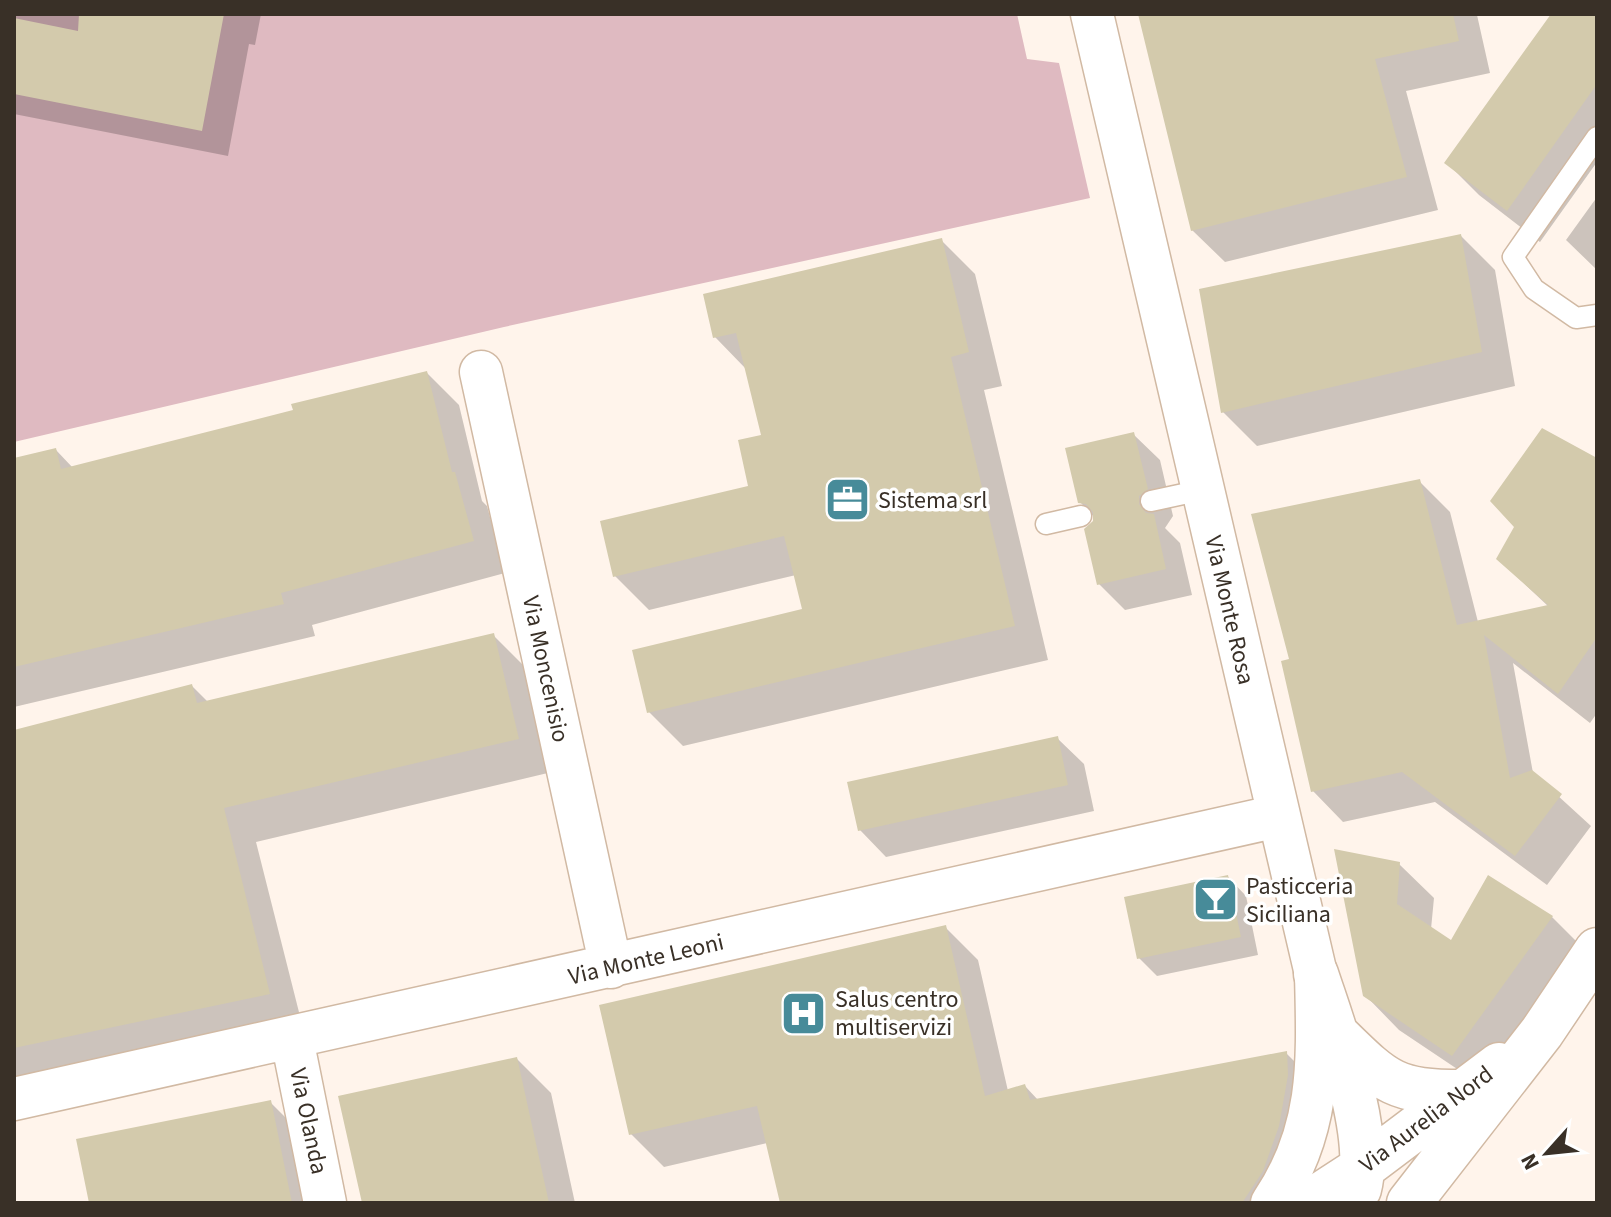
<svg xmlns="http://www.w3.org/2000/svg" width="1611" height="1217" viewBox="0 0 1611 1217" font-family="'Source Sans 3',sans-serif">
<style>
.green{fill:#dfbac1}
.shadow{fill:#0003}
.building{fill:#d3caac}
.lines{fill:none;stroke-linecap:round;stroke-linejoin:round}
.lane-casing{stroke:#d1b9a3;stroke-width:23}
.street-casing{stroke:#d1b9a3;stroke-width:45}
.secondary-casing{stroke:#d1b9a3;stroke-width:47}
.lane{stroke:#fff;stroke-width:20}
.street{stroke:#fff;stroke-width:42}
.secondary{stroke:#fff;stroke-width:44}
.labels{text-anchor:middle;stroke-width:7;stroke-linejoin:round;paint-order:stroke}
.poi-label{font-size:24px;fill:#393027;stroke:#fff;text-anchor:start}
.street-label{font-size:24px;fill:#393027;stroke:#fff}
</style>
<rect width="100%" height="100%" fill="#fff4eb"/>
<path class="green" d="M14,14H1017L1027,59L1059,63L1090,198L504,327L14,442Z"/>
<path class="shadow" d="M14,14H261L255,45L249,44L228,156L14,114Z
M1141,14H1481L1477,15L1490,73L1406,91L1438,210L1225,262L1192,230Z
M1553,14H1597V162L1540,242L1479,195L1446,162Z
M1597,197V270L1566,240Z
M1461,236L1495,270L1515,386L1257,446L1223,412Z
M941,240L975,274L1002,386L984,390L1048,660L683,746L649,712L804,611L796,575L649,610L615,576L751,488L763,436L747,370L715,337Z
M427,373L459,405L482,501L487,506L505,573L312,625L315,636L14,707V460L56,450L73,468L295,412Z
M1133,434L1160,460L1173,516L1165,528L1180,543L1192,595L1125,610L1099,584L1095,518L1080,502Z
M1597,460V713L1590,723L1513,663L1533,773L1591,826L1547,885L1435,802L1343,822L1313,791L1291,661L1419,481L1450,512L1478,622L1549,607L1498,559Z
M493,635L527,669L552,772L256,842L303,1028L14,1089V732L192,686L208,702Z
M1057,738L1084,764L1094,811L886,857L860,830Z
M1399,864L1434,898L1431,929L1452,943L1552,917L1586,951L1487,1089L1399,1030L1365,995Z
M1228,877L1246,896L1258,955L1157,976L1139,958Z
M945,927L978,960L1008,1091L1025,1086L1038,1100L1286,1053L1319,1086L1296,1203H782L767,1143L664,1167L631,1134Z
M517,1059L551,1093L575,1203H364Z
M270,1102L304,1136L318,1203H91Z"/>
<path class="building" d="M79,14H224L202,131L14,94V18L78,31Z
M1138,14H1453L1459,41L1375,59L1407,177L1191,231Z
M1551,14H1597V84L1507,211L1444,163Z
M1461,234L1482,352L1221,413L1199,289Z
M942,238L969,352L951,357L1015,626L647,713L632,650L802,609L784,536L613,577L600,521L748,486L738,440L761,435L736,333L713,338L703,294Z
M427,371L452,472H455L474,541L281,593L284,604L14,667V458L56,448L61,469L293,410L291,404Z
M1542,428L1597,458V637L1558,694L1484,635L1510,778L1532,770L1562,794L1515,856L1402,772L1311,792L1281,661L1289,659L1251,514L1420,479L1457,625L1548,605L1496,559L1514,527L1490,501Z
M1134,432L1148,489L1139,496V504L1146,513L1154,514L1166,569L1097,585L1084,529L1093,521V512L1086,504L1078,503L1065,448Z
M494,633L519,739L224,808L270,994L14,1048V730L192,684L197,703Z
M1058,736L1068,785L858,831L847,782Z
M1334,849L1400,862L1397,904L1451,940L1488,875L1553,916L1452,1056L1363,996Z
M1228,875L1241,937L1137,959L1124,897Z
M946,925L985,1096L1025,1084L1030,1100L1287,1051L1288,1075L1279,1126L1263,1171L1242,1203H780L757,1106L629,1135L599,1005Z
M517,1057L549,1203H362L338,1096Z
M271,1100L292,1203H89L76,1139Z"/>
<g class="lines">
<defs>
<path id="lane" d="M1597,137L1513,257L1534,289L1576,318L1597,315
M1151,501L1202,490
M1046,524L1081,516"/>
<path id="street" d="M1092,14L1316,974C1318,1058 1322,1130 1272,1203
M481,372L611,967
M292,1039L325,1203
M14,1099L1278,816"/>
<path id="secondary" d="M1316,974C1334,1029 1374,1134 1359,1189
M1337,1035C1386,1083 1394,1092 1463,1092
M1308,1203L1365,1166L1499,1065
M1409,1203L1542,1032L1597,950"/>
</defs>
<use href="#lane" class="lane-casing"/>
<use href="#street" class="street-casing"/>
<use href="#secondary" class="secondary-casing"/>
<use href="#lane" class="lane"/>
<use href="#street" class="street"/>
<use href="#secondary" class="secondary"/>
</g>
<defs>
<symbol id="office-square" viewBox="-11 -11 22 22"><rect x="-9" y="-9" width="18" height="18" rx="4" fill="#478b99" stroke="#fff"/><path d="M-6-3h4V-5.5h4V-3h4V5H-6ZM-1-4.5V-3h2v-1.5ZM-6 0V1H6V0Z" fill="#fff"/></symbol>
<symbol id="bar-square" viewBox="-11 -11 22 22"><rect x="-9" y="-9" width="18" height="18" rx="4" fill="#478b99" stroke="#fff"/><path d="M-6-5H6L.8 .8V4.5H3.5V6h-7V4.5H-.8V.8Z" fill="#fff"/></symbol>
<symbol id="hospital-square" viewBox="-11 -11 22 22"><rect x="-9" y="-9" width="18" height="18" rx="4" fill="#478b99" stroke="#fff"/><path d="M-5-5h3v3.5h4V-5h3V5h-3V1.5h-4V5h-3Z" fill="#fff"/></symbol>
</defs>
<g fill-rule="evenodd">
<use href="#office-square" x="822" y="474" width="51" height="51"/>
<use href="#bar-square" x="1190" y="874" width="51" height="51"/>
<use href="#hospital-square" x="778" y="988" width="51" height="51"/>
</g>
<g class="labels">
<g class="poi-label">
<text x="878" y="508">Sistema srl</text>
<text x="1246" y="894">Pasticceria<tspan x="1246" dy="28">Siciliana</tspan></text>
<text x="835" y="1007">Salus centro<tspan x="835" dy="28">multiservizi</tspan></text>
</g>
<g class="street-label">
<text transform="translate(1230 610) rotate(77)" y="8">Via Monte Rosa</text>
<text transform="translate(546 669) rotate(78)" y="8">Via Moncenisio</text>
<text transform="translate(646 959) rotate(-13)" y="8">Via Monte Leoni</text>
<text transform="translate(1426 1119) rotate(-37)" y="8">Via Aurelia Nord</text>
<text transform="translate(309 1121) rotate(78)" y="8">Via Olanda</text>
</g>
</g>
<rect width="1611" height="1217" fill="none" stroke="#393027" stroke-width="32"/>
<g transform="translate(1547 1153) rotate(243)" stroke="#ffffff" stroke-width="6" paint-order="stroke">
<path d="M0-6L14 30L0 20L-14 30Z" fill="#393027"/>
<text y="-12" font-size="22" font-weight="bold" text-anchor="middle" fill="#393027">N</text>
</g>
</svg>
